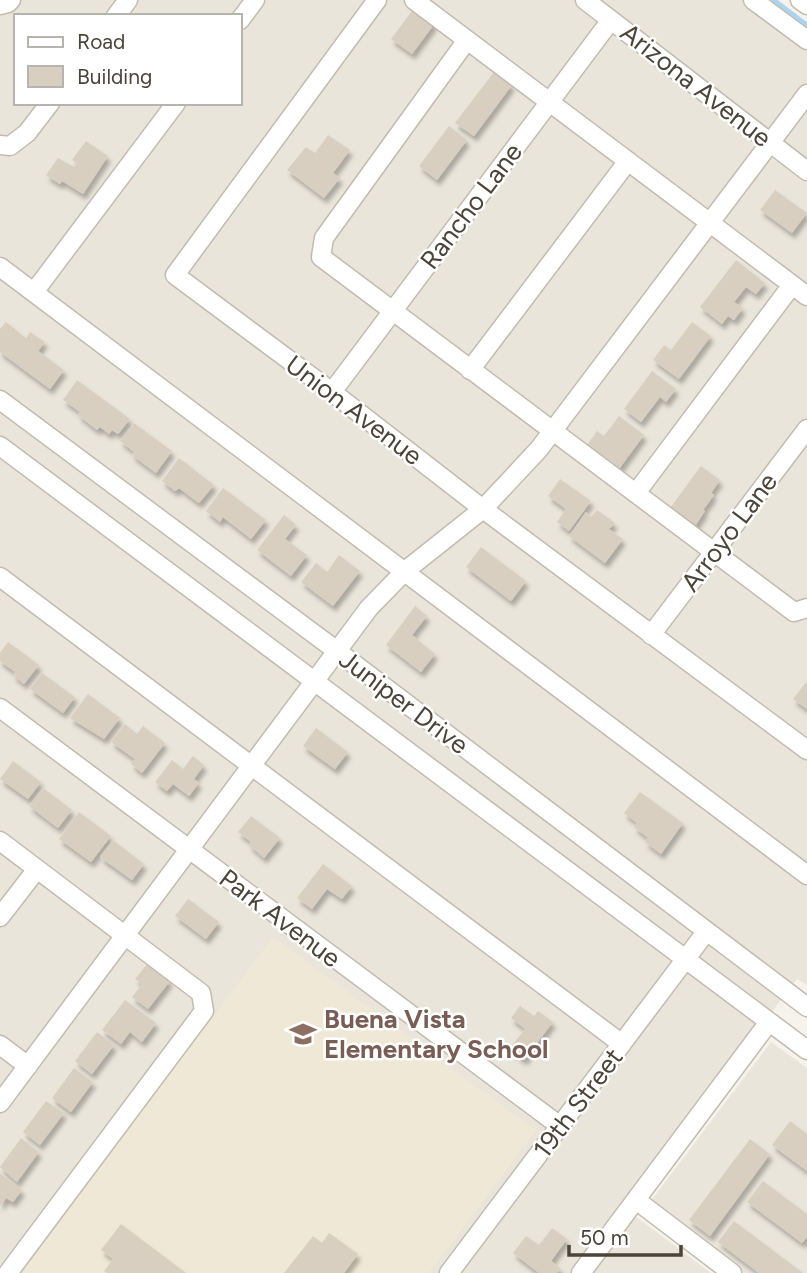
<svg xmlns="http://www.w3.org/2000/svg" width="807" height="1273" viewBox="0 0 807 1273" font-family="Figtree,sans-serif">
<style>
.residential{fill:#eae5da;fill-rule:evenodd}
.education{fill:#efe8d6}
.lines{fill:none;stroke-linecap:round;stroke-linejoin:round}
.stream{stroke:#a9d4f2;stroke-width:4.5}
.building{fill:#d8cfc1;filter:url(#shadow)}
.minor-casing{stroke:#c2bbae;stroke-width:21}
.minor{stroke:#fff;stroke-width:18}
.labels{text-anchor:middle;stroke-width:5;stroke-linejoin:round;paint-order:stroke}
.street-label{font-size:26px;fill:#4b4439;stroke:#fff}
.education-label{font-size:26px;font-weight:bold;fill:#785e54;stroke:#fff;text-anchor:start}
</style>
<defs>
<filter id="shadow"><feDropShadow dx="3" dy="5.5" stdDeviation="2" flood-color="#0004"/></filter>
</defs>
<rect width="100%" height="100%" fill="#f6f3ec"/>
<path class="residential" d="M0,0H744L807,48V985L797,979L623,1207L711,1273H0ZM16,16H240V103H16Z
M771,1042L807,1068V1273H743L650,1202Z"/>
<path class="education" d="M273,937L536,1130L429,1273H22Z"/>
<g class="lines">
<path class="stream" d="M774,0L807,25"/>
</g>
<path class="building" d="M414,8L435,23L412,54L391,39Z
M494,72L512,85L474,136L455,123Z
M449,126L467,140L437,180L419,166Z
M328,135L350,150L333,173L340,178L324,198L287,170L306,147L315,153Z
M86,141L108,156L83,194L62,181L60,184L46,175L58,158L74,167L77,163L72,160Z
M775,190L807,213L792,233L760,210Z
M736,260L765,283L756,294L746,287L734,302L743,308L734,320L728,316L722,324L700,307Z
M6,322L26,338L30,332L45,342L38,351L64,370L50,389L0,352V329Z
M692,322L711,336L679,379L653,360L664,345L671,350Z
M652,371L676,389L666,402L660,397L641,422L624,409Z
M77,380L130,419L118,434L112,430L109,434L100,427L97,430L78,415L80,412L63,400Z
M619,416L644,435L619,469L587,445L597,431L604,436Z
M134,423L172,451L156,473L132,455L134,452L120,441Z
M179,458L214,485L199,503L179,488L175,491L162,481Z
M701,466L720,480L711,493L714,495L703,510L705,511L695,526L670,508Z
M560,479L591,501L569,531L557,522L566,509L548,496Z
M223,488L266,520L251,539L223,517L220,522L206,511Z
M597,510L615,523L609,529L623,539L605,563L569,536L586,512L591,517Z
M284,515L296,525L285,539L307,555L291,576L257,550Z
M481,547L526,581L511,601L466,567Z
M339,555L360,571L333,606L301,582L316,563L327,572Z
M415,606L427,616L412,635L435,654L421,672L386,645Z
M8,642L39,665L24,684L13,675L15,672L0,661V653Z
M42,673L75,697L63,713L30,689Z
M807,681V709L793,699Z
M88,694L120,718L104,739L70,718Z
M125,724L137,734L143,726L165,743L142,773L131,764L135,759L111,742Z
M316,728L348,752L335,769L303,746Z
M193,756L204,765L194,779L199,783L189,796L173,784L167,791L155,782L172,760L183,769Z
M13,761L41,782L28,799L0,779Z
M43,788L72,810L58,828L29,806Z
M640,792L683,823L661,854L645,842L648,838L634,827L637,823L624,813Z
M79,812L111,836L91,862L59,839Z
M251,816L280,838L264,858L249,845L251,842L238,832Z
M113,840L144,864L132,880L100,857Z
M323,864L352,886L342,899L327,889L312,909L297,898Z
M188,899L219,922L206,939L175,916Z
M148,963L170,981L148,1009L132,997L142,984L135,979Z
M125,1000L156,1023L142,1042L130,1032L121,1044L102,1030Z
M520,1006L534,1016L538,1011L553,1022L524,1060L509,1049L525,1029L511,1018Z
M97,1032L114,1045L92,1074L75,1061Z
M74,1068L93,1082L71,1112L52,1098Z
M46,1101L64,1113L40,1145L23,1132Z
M790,1121L807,1134V1171L772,1145Z
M21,1138L39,1152L17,1182L0,1167Z
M750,1139L770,1154L710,1236L689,1220Z
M0,1173L22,1190L13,1202L6,1198L0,1206Z
M763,1181L807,1214V1237L802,1243L747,1202Z
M734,1221L803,1273H759L718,1242Z
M121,1224L186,1273H107L104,1271L113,1259L101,1250Z
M552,1228L567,1239L551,1261L561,1269L557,1273H539L513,1253L526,1236L539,1245Z
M329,1233L358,1254L344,1273H284L313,1236L322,1243Z"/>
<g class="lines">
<defs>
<path id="minor" d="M377,0L175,275L332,392L483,509L807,750
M414,0L807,296
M585,0L807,171
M753,0L807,40
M800,0L807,5
M0,5L8,3L11,0
M116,16L128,0
M240,20L255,0
M467,40L324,238L321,257L794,612L807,608
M0,145L10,146L27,133L50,103
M0,267L807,875
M34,292L176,103
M470,370L628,161
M332,392L611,20
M0,400L337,651L807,1007
M0,446L807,1050
M636,493L792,285
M0,577L622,1044
M651,635L807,429
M0,708L560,1126
M0,841L201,993L204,1011L8,1273
M0,917L37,869
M0,1045L28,1066
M0,1103L369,608L405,571L483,509L539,449L807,94
M636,1200L732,1273
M449,1273L706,932
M581,1273L769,1022"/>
</defs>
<use href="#minor" class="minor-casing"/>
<use href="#minor" class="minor"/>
</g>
<defs>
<symbol id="school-bare" viewBox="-9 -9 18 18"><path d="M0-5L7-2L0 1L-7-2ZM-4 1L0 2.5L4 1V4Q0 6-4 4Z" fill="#8d6e63" stroke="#fff" stroke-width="2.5" paint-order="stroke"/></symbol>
</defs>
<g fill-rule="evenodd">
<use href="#school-bare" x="284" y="1015" width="38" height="38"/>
</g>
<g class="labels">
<g class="street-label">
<text transform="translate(696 85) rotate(38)" y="9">Arizona Avenue</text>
<text transform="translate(471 206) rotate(-53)" y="9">Rancho Lane</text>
<text transform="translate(354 410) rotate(37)" y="9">Union Avenue</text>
<text transform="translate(729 532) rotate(-53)" y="9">Arroyo Lane</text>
<text transform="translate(404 702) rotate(37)" y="9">Juniper Drive</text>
<text transform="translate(280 918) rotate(37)" y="9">Park Avenue</text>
<text transform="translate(578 1103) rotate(-53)" y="9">19th Street</text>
</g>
<g class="education-label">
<text x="324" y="1028">Buena Vista<tspan x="324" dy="30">Elementary School</tspan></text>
</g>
</g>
<rect x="14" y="14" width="228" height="91" fill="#ffffff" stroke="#b7b4b0" stroke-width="2"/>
<rect x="28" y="37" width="35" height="10" fill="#ffffff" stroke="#b7b4b0" stroke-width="2"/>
<text x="77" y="49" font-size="21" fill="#4b4439">Road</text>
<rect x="28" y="66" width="35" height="21" fill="#d8cfc1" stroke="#b7b4b0" stroke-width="2"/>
<text x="77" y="84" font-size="21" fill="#4b4439">Building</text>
<path d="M569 1245v10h112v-10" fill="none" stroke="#4b4439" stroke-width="3.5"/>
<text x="580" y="1245" font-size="21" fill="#4b4439" stroke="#ffffff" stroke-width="5" paint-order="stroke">50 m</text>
</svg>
